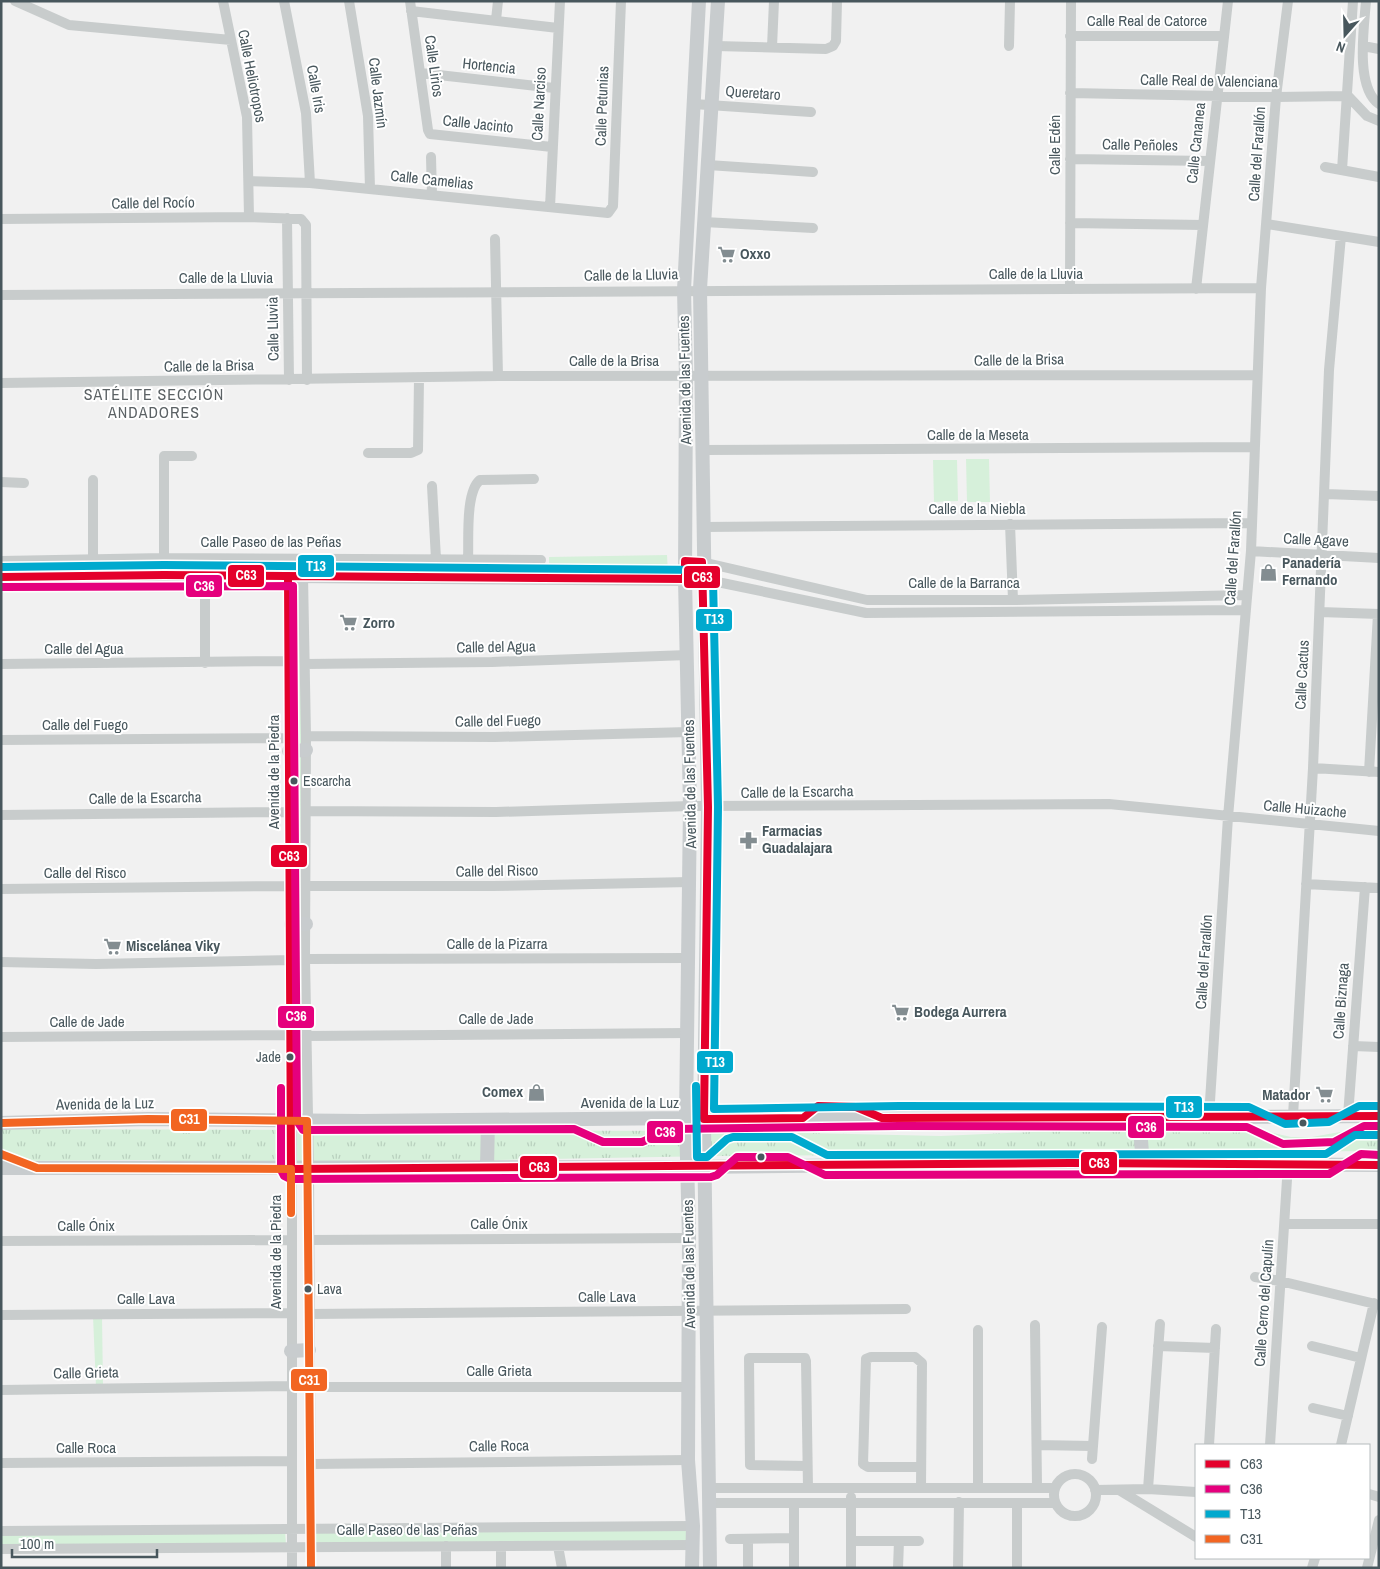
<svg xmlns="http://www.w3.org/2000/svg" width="1380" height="1569" viewBox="0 0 1380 1569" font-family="'Archivo Narrow',sans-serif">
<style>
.grass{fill:url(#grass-tufts)}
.garden{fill:#d6f0da}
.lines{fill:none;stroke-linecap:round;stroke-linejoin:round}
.street{stroke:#c8cccc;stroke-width:10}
.secondary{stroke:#c8ccce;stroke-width:14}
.bus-1-casing{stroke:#fff;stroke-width:11}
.bus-2-casing{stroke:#fff;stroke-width:11}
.bus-3-casing{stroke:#fff;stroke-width:11}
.bus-4-casing{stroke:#fff;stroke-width:11}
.bus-1{stroke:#e4002b;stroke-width:8}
.bus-2{stroke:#e5007d;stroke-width:8}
.bus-3{stroke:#00a9ce;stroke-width:8}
.bus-4{stroke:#f26522;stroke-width:8}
.bus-dot{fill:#48575d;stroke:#fff;stroke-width:2}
.labels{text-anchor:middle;stroke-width:4;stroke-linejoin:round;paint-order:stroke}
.bus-label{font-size:14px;fill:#48575d;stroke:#fff;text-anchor:start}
.street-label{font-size:15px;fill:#48575d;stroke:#fff}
.poi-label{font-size:15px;font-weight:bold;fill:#48575d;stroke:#fff;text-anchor:start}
.neighbourhood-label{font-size:16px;letter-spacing:1px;fill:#5c6265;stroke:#fff}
.line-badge{stroke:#fff;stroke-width:2}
.badge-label{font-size:14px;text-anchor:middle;font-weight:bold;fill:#fff}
</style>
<defs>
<pattern id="grass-tufts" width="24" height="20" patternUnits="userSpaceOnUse" patternTransform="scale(1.25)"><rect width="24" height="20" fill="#d6f0da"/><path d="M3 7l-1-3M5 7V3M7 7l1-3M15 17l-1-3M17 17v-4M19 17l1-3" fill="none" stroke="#b9d0be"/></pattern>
</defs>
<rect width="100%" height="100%" fill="#f1f1f1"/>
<path class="grass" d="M1379,1125V1151L714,1156L391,1162H179L152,1160L1,1161V1129L717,1131L941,1136L1145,1127L1252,1128L1291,1137H1312Z"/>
<path class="garden" d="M966,459H989L990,502H967Z
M933,460H957L958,501L934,502Z
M667,555L668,574H626L625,569L549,570V557Z
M301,590L304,743H296V591Z
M295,757H303V916H296Z
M293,925H305L306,1114L293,1115Z
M93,1316H102L103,1386L96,1387Z
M688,1529L687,1542L312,1546V1530Z
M285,1531L286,1544L1,1547V1534Z"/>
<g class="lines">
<path class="street" d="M15,1L69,25L231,40
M223,1L247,117L249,217
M284,1L306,113L310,183
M349,1L368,116L370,189
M410,1L428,130L430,134L552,147
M1366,1C1364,28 1355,87 1379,104
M411,11L558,28
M496,20L498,1
M1070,36H1224
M716,46L826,49L833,46L836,41L837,1
M1009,46L1010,1
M1363,46L1379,49
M772,47L774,1
M421,73L554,88
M1070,93L1276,97L1348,96
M1348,96L1367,116L1379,121
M694,104L811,112
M431,157L432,195
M1070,159L1209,161
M708,165L813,172
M1325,167L1379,177
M1342,170L1353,1
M249,181L310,183L608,213L613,206L621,1
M550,207L560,1
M287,218L289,380
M1,219L249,217L301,219L306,225L307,380
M704,222L813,228
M1070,223L1203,225
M1267,224L1379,242
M495,239L498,376
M1070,289L1071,1
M1196,289L1228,1
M1,295L1261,288
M1,383L498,376L1257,375
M703,450L1254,447
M368,453H411L418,450L419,378
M1,482L24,483
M432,486L436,559
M1326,494L1379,496
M1010,524L1013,600
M702,527L1251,523
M1251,551L1379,558
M164,558V456H192
M93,559V480
M468,560C469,540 465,492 480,480L534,479
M1,561L164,558L541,560
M702,562L867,600H1013L1247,595
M205,575V663
M288,576L292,1035V1568
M303,576L306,736L305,959L309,1168L311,1568
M703,579L866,613L1244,610
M1320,612L1379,614
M1,664L288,661
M305,664L492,662L688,655
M306,736L495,737L689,732
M1,740L289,738
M1313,768L1379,772
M1369,772L1378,614
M306,811L496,812L690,806L1109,804L1379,831
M1,815L289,812
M1306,884L1379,888
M306,886H493L690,882
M1,889L289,886
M305,959L689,958
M1,962L96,964L292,960
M306,1036L687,1033
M1,1037L292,1035
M1353,1046L1379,1047
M1293,1116L1313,768L1329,370L1341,236
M1348,1116L1365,887
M1209,1117L1228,817L1251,551L1261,288L1276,97L1288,1
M1285,1224H1379
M309,1240L689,1238
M1,1241L291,1240
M1255,1277L1280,1281L1379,1305
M309,1314L906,1309
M1,1315L291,1313
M1035,1325L1037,1486
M978,1330V1487
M1158,1346L1215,1348
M1312,1346L1361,1358
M310,1387H689
M1,1390L291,1386
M1313,1408L1348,1416
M1037,1445L1092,1446
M1209,1445L1216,1329
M1270,1445L1288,1164
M1341,1445L1374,1303
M1092,1459L1102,1327
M1,1463L292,1461
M310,1464L688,1460
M807,1466L750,1465L749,1358H805L806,1361L808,1488
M920,1467H868L863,1464L866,1359L871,1357H915L922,1363L921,1487
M1054 1495a21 21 0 1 1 42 0a21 21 0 1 1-42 0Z
M710,1488H1055
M1148,1489L1160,1324
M1095,1490L1148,1489L1196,1492
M1119,1490L1196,1537
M1369,1494L1379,1497
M851,1497V1568
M710,1503H1055
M794,1503V1568
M1017,1503V1568
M1,1531L693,1526
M730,1539L794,1538
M852,1541H919
M446,1546V1568
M501,1546V1568
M558,1546L562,1568
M1,1549L693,1545
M748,1568V1539
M898,1568L899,1541
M958,1568L959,1502
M1312,1568L1315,1558
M1367,1568L1379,1520"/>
<path class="secondary" d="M1,577L164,575L694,579
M289,751L306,750
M291,924H306
M1139,1117L1143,1164
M1,1123L148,1119L362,1121L899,1116L1065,1118L1379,1116
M487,1167L488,1120
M1,1168L687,1167L1070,1163L1379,1165
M291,1351L309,1350
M692,1568L693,1526L688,1460L689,1238L686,1119L690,806L685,579L686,376L684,290L699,1
M710,1568L704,1126L708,807L700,289L718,1"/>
<defs>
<path id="bus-1" d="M288,576L291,1169L1070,1163L1379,1165
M1,577L164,575L685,579V561L702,562L708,807L704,1119L803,1118L818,1106L856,1107L882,1118L1379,1116"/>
<path id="bus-2" d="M1,587L293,586L297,1121L303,1130L574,1129L603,1142H642L672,1129L899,1126L1247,1127L1283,1144L1334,1142L1364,1126H1379
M281,1088V1170L284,1176L290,1179L711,1177L717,1175L737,1157H788L825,1175L1329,1174L1361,1154L1379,1155"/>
<path id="bus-3" d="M1,567L164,565L707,570L713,579L718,807L714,1109L899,1106L1249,1107L1285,1124L1329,1122L1359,1106H1379
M696,1086L697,1157H707L727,1139L733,1137H792L827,1155L1326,1154L1355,1135H1379"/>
<path id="bus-4" d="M1,1123L148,1119L307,1121L311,1568
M1,1154L37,1168L291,1169V1213"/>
</defs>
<use href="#bus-1" class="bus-1-casing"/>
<use href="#bus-2" class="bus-2-casing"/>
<use href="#bus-3" class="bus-3-casing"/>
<use href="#bus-4" class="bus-4-casing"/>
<use href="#bus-1" class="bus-1"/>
<use href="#bus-2" class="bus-2"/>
<use href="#bus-3" class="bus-3"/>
<use href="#bus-4" class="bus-4"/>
</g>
<defs>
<symbol id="supermarket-bare" viewBox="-9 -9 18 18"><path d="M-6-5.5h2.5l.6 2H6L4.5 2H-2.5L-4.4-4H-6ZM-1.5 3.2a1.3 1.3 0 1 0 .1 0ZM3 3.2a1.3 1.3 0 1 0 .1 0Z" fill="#838d91" stroke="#fff" stroke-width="2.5" paint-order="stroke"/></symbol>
<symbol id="shop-bare" viewBox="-9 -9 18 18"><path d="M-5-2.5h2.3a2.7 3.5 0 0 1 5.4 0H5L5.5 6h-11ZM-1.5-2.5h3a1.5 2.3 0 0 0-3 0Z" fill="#838d91" stroke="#fff" stroke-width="2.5" paint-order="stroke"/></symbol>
<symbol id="pharmacy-bare" viewBox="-9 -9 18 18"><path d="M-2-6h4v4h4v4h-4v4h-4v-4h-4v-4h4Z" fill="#838d91" stroke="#fff" stroke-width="2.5" paint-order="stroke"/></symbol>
</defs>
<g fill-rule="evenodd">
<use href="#supermarket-bare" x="714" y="242" width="25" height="25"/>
<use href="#shop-bare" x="1256" y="560" width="25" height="25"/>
<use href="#supermarket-bare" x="336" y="610" width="25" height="25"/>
<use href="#pharmacy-bare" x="736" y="828" width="25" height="25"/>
<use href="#supermarket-bare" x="100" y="934" width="25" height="25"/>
<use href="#supermarket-bare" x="888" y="1000" width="25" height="25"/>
<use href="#shop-bare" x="524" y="1080" width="25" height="25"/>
<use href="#supermarket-bare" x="1312" y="1082" width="25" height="25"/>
</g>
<g class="bus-dot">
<circle cx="294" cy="781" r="4.5"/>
<circle cx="290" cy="1057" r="4.5"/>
<circle cx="1303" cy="1123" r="4.5"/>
<circle cx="761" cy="1157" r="4.5"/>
<circle cx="308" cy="1289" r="4.5"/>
</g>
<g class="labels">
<g class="bus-label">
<text x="303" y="786">Escarcha</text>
<text x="281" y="1062" text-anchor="end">Jade</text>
<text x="317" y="1294">Lava</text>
</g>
<g class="street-label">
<text x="1147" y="26">Calle Real de Catorce</text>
<text transform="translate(434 66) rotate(82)" y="5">Calle Lirios</text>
<text transform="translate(489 66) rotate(6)" y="5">Hortencia</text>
<text transform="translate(252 76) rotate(79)" y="5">Calle Heliotropos</text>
<text transform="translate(1209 81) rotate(1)" y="5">Calle Real de Valenciana</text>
<text transform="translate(316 89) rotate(80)" y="5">Calle Iris</text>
<text transform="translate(378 93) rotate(83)" y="5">Calle Jazmín</text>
<text transform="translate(753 93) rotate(4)" y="5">Queretaro</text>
<text transform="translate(539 104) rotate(-87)" y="5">Calle Narciso</text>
<text transform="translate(602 106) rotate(-88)" y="5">Calle Petunias</text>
<text transform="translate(478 124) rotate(6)" y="5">Calle Jacinto</text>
<text transform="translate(1196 143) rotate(-84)" y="5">Calle Cananea</text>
<text transform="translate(1055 145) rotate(-90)" y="5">Calle Edén</text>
<text transform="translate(1140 145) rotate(1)" y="5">Calle Peñoles</text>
<text transform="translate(1257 154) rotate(-86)" y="5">Calle del Farallón</text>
<text transform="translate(432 180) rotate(6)" y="5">Calle Camelias</text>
<text transform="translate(153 203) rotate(-1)" y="5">Calle del Rocío</text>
<text x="1036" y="279">Calle de la Lluvia</text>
<text transform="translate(631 275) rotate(-1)" y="5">Calle de la Lluvia</text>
<text x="226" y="283">Calle de la Lluvia</text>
<text transform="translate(273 329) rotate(-91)" y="5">Calle Lluvia</text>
<text transform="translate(1019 360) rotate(-1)" y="5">Calle de la Brisa</text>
<text x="614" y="366">Calle de la Brisa</text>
<text transform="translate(209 366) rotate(-1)" y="5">Calle de la Brisa</text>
<text transform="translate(685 380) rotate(-91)" y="5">Avenida de las Fuentes</text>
<text x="978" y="440">Calle de la Meseta</text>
<text x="977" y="514">Calle de la Niebla</text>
<text transform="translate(1316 540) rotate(3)" y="5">Calle Agave</text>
<text x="271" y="547">Calle Paseo de las Peñas</text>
<text transform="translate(1233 558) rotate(-86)" y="5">Calle del Farallón</text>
<text x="964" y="588">Calle de la Barranca</text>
<text transform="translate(496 647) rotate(-1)" y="5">Calle del Agua</text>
<text x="84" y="654">Calle del Agua</text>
<text transform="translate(1302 675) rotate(-87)" y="5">Calle Cactus</text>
<text transform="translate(498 721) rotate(-1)" y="5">Calle del Fuego</text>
<text x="85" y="730">Calle del Fuego</text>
<text transform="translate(274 772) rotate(-90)" y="5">Avenida de la Piedra</text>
<text transform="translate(690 784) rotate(-91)" y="5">Avenida de las Fuentes</text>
<text transform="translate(797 792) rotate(-1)" y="5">Calle de la Escarcha</text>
<text transform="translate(145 798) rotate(-1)" y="5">Calle de la Escarcha</text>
<text transform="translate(1305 809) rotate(5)" y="5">Calle Huizache</text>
<text transform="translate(497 871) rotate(-1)" y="5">Calle del Risco</text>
<text x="85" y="878">Calle del Risco</text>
<text x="497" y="949">Calle de la Pizarra</text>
<text transform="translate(1204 962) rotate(-86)" y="5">Calle del Farallón</text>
<text transform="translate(1341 1001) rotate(-86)" y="5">Calle Biznaga</text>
<text x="496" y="1024">Calle de Jade</text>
<text x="87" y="1027">Calle de Jade</text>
<text x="630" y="1108">Avenida de la Luz</text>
<text transform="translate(105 1104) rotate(-1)" y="5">Avenida de la Luz</text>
<text x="499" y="1229">Calle Ónix</text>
<text x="86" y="1231">Calle Ónix</text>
<text transform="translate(276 1252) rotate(-90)" y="5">Avenida de la Piedra</text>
<text transform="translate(689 1264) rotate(-91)" y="5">Avenida de las Fuentes</text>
<text x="607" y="1302">Calle Lava</text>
<text x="146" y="1304">Calle Lava</text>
<text transform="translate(1264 1303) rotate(-86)" y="5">Calle Cerro del Capulín</text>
<text x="499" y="1376">Calle Grieta</text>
<text transform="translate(86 1373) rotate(-1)" y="5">Calle Grieta</text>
<text transform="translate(499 1446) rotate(-1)" y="5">Calle Roca</text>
<text x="86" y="1453">Calle Roca</text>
<text x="407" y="1535">Calle Paseo de las Peñas</text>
</g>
<g class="poi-label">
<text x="740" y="259">Oxxo</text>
<text x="1282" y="568">Panadería<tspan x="1282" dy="17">Fernando</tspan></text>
<text x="363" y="628">Zorro</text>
<text x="762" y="836">Farmacias<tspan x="762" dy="17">Guadalajara</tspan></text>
<text x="126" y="951">Miscelánea Viky</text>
<text x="914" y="1017">Bodega Aurrera</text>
<text x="523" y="1097" text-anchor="end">Comex</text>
<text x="1310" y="1100" text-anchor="end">Matador</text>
</g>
<g class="neighbourhood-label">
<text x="154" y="400">SATÉLITE SECCIÓN<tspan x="154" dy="18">ANDADORES</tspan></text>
</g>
</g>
<g class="line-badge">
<rect x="297" y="554" width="38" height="24" rx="5" fill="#00a9ce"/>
<rect x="227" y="564" width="38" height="24" rx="5" fill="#e4002b"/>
<rect x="683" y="565" width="38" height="24" rx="5" fill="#e4002b"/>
<rect x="185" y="574" width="38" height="24" rx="5" fill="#e5007d"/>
<rect x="695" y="608" width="38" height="24" rx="5" fill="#00a9ce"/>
<rect x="270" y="844" width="38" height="24" rx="5" fill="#e4002b"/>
<rect x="277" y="1005" width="38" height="24" rx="5" fill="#e5007d"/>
<rect x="696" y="1050" width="38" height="24" rx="5" fill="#00a9ce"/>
<rect x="1165" y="1095" width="38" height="24" rx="5" fill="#00a9ce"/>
<rect x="170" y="1108" width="38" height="24" rx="5" fill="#f26522"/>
<rect x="1127" y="1115" width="38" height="24" rx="5" fill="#e5007d"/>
<rect x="646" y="1120" width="38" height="24" rx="5" fill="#e5007d"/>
<rect x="1080" y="1151" width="38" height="24" rx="5" fill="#e4002b"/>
<rect x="519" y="1155" width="39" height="24" rx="5" fill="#e4002b"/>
<rect x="290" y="1368" width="38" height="24" rx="5" fill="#f26522"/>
</g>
<g class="badge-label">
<text x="316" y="571">T13</text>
<text x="246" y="580">C63</text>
<text x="702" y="582">C63</text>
<text x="204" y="591">C36</text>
<text x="714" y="624">T13</text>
<text x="289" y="861">C63</text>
<text x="296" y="1021">C36</text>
<text x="715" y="1067">T13</text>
<text x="1184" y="1112">T13</text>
<text x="189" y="1124">C31</text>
<text x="1146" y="1132">C36</text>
<text x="665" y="1137">C36</text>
<text x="1099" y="1168">C63</text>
<text x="539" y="1172">C63</text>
<text x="309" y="1385">C31</text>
</g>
<rect width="1380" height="1569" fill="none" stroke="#48575d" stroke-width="5"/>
<rect x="1195" y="1444" width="175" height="115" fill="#ffffff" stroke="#b6bcbe"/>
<rect x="1205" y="1460" width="25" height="8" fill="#e4002b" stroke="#b6bcbe"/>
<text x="1240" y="1469" font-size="15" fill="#48575d">C63</text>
<rect x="1205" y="1485" width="25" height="8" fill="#e5007d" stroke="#b6bcbe"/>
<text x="1240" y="1494" font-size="15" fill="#48575d">C36</text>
<rect x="1205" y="1510" width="25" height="8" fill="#00a9ce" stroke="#b6bcbe"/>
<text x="1240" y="1519" font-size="15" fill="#48575d">T13</text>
<rect x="1205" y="1535" width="25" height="8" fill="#f26522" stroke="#b6bcbe"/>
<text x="1240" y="1544" font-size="15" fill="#48575d">C31</text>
<g transform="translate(1345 35) rotate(200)" stroke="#ffffff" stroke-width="4" paint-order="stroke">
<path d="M0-4L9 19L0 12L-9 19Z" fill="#48575d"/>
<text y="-8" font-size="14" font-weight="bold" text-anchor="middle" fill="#48575d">N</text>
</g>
<path d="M12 1549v8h145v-8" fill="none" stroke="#48575d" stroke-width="2.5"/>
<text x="20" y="1549" font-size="15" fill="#48575d" stroke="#ffffff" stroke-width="4" paint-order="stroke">100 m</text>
</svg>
